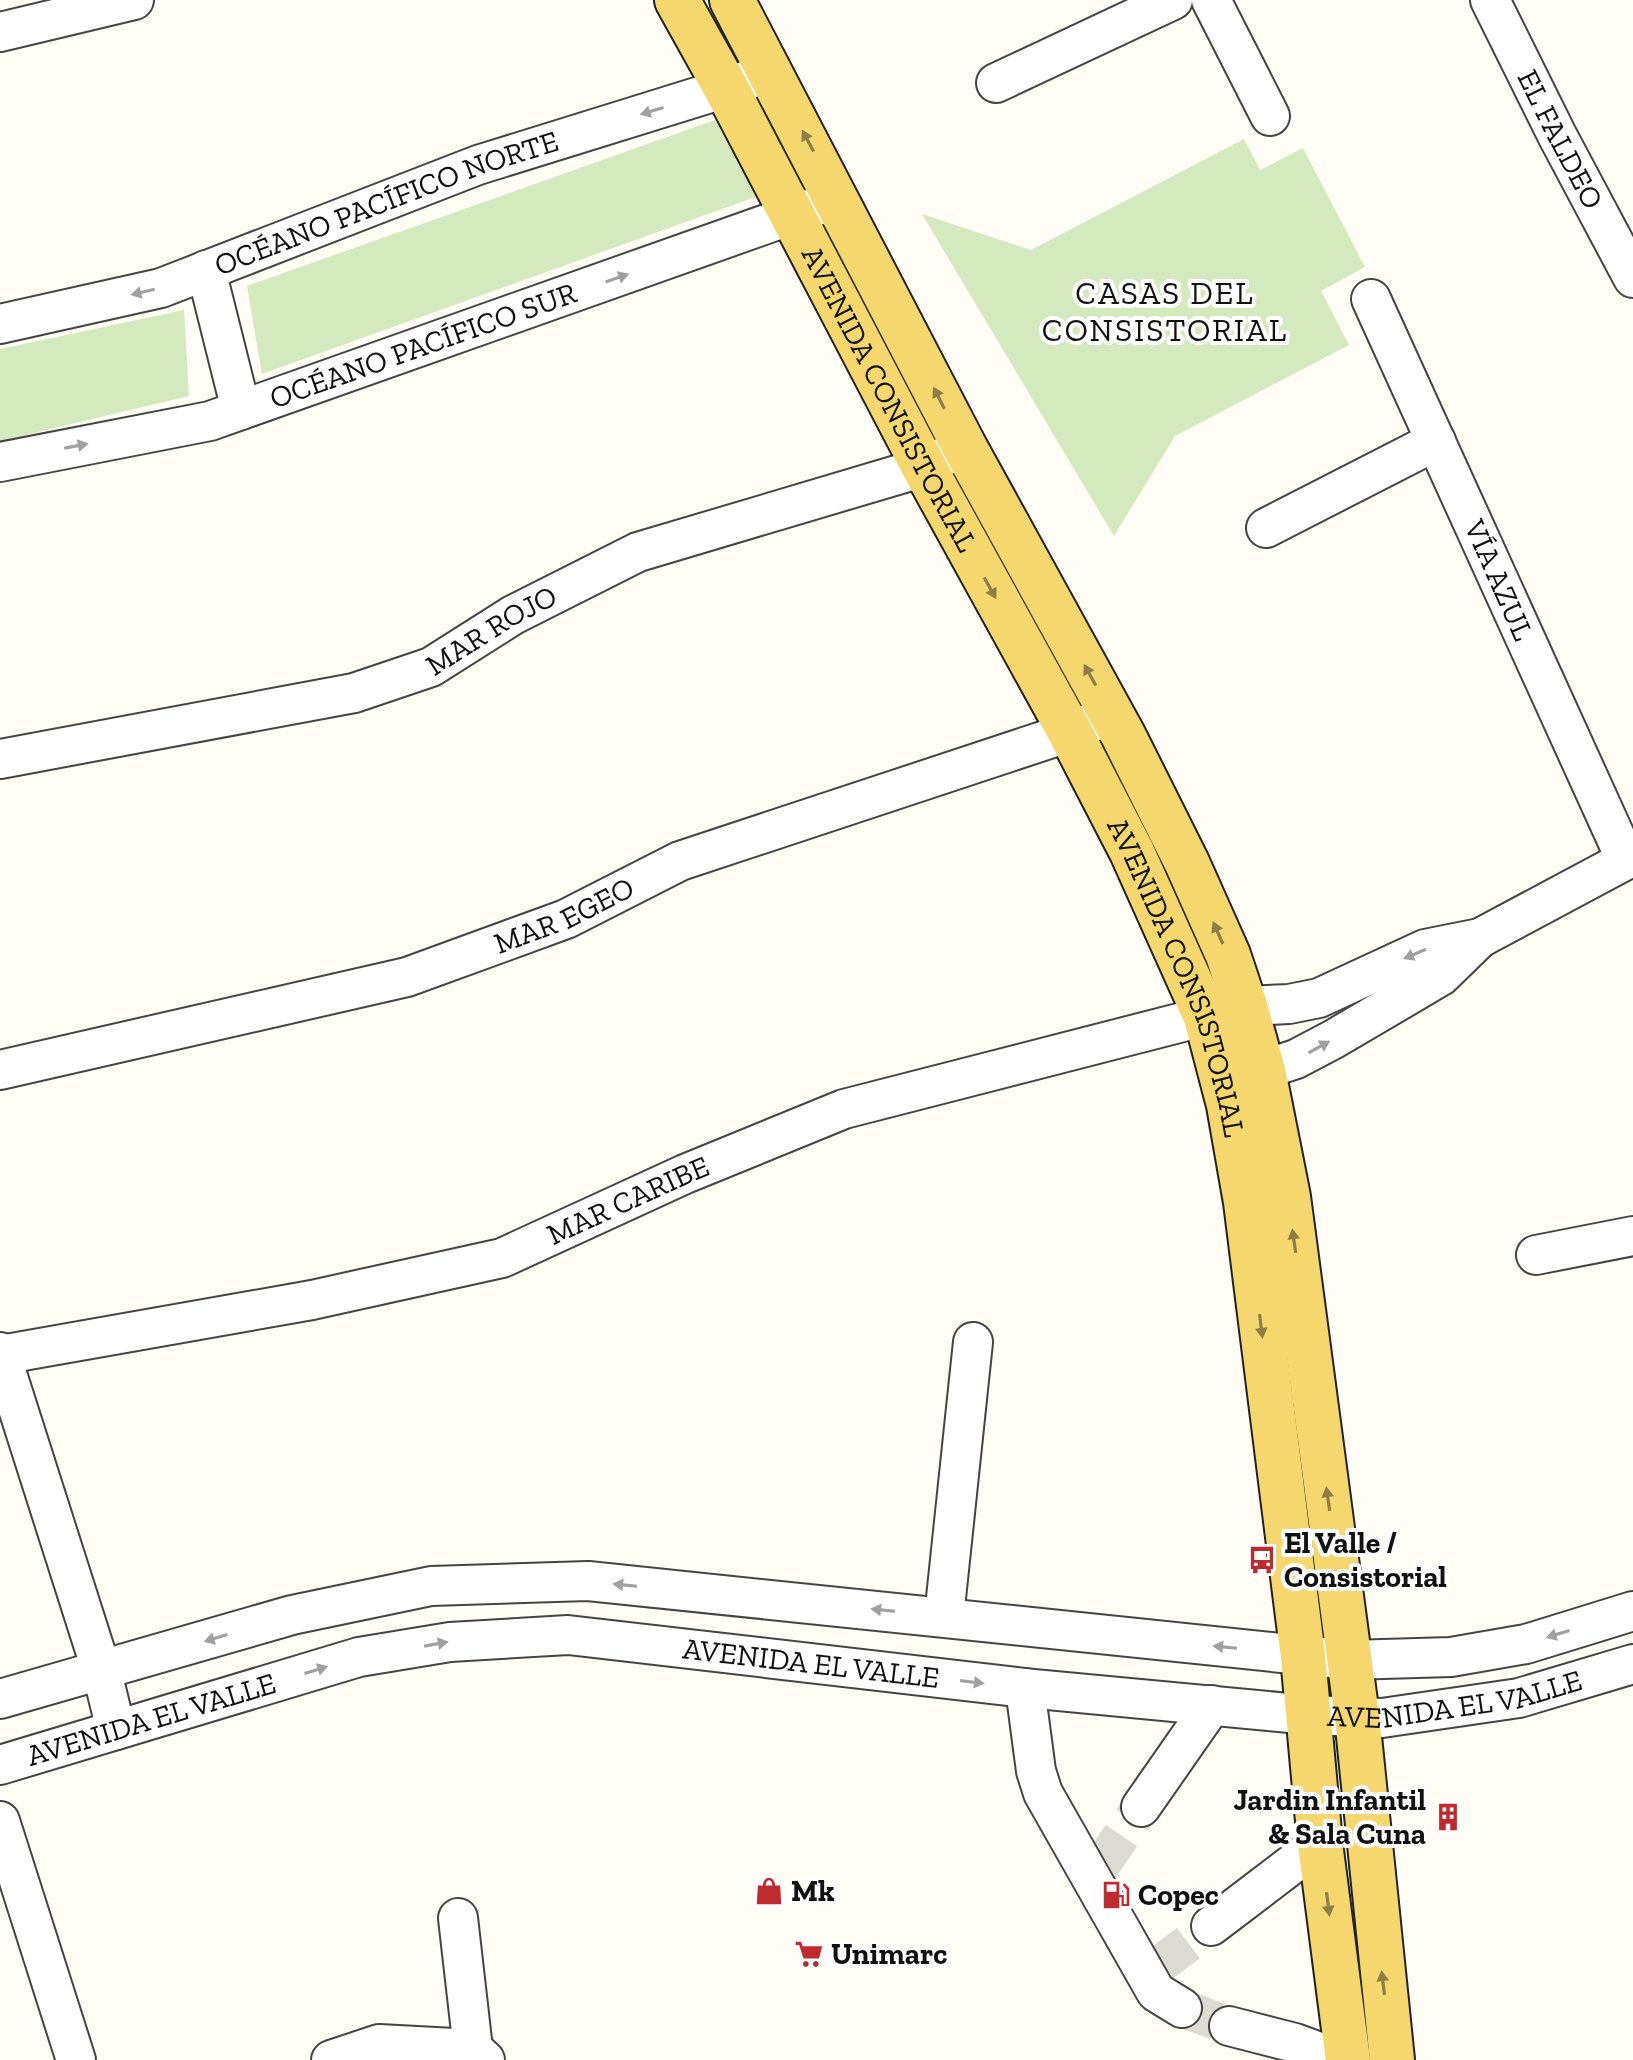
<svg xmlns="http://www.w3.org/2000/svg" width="1633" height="2060" viewBox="0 0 1633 2060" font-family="'Zilla Slab',serif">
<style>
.green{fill:#d4eabe}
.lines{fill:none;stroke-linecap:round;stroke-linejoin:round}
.minor-tunnel{stroke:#dbdad3;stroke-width:38;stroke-dasharray:38 19;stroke-linecap:butt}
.minor-casing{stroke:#444;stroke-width:42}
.major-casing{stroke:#222;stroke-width:48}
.minor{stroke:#fff;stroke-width:38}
.major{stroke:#f5d76e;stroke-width:44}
.oneway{fill:#a0a0a0}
.oneway2{fill:#8e7e44}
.labels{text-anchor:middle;stroke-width:8;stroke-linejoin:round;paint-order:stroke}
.street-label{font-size:30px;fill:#111;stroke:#fff}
.poi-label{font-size:30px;font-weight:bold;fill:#111;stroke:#fff;text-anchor:start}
.neighbourhood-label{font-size:32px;letter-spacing:2px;fill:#111;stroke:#fff}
</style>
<rect width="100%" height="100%" fill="#fffdf5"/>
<path class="green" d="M715,120L761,195L262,374L247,286Z
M1244,139L1260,170L1303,148L1365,267L1321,291L1349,345L1175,436L1114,536L922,214L1031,250Z
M184,310L189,396L0,441V349Z"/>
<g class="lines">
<path class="minor-tunnel" d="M1100,1867L1141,1807
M1158,1966L1211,1926
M1182,2008L1229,2026"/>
<defs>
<g id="minor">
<path d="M1211,0L1270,116"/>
<path id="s1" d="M1490,0L1557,135L1633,278"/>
<path d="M0,32L134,0"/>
<path d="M996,83L1173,0"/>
<path d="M206,270L241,410"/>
<path id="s2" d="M0,324L161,288L478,165L726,88L771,71"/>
<path id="s3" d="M0,462L210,421L820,205"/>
<path d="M1266,528L1436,441"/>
<path id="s4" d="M0,759L354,693L431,667L513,615L638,552L924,467L964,446"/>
<path id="s5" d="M0,1070L407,977L566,919L680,861L1070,732L1111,714"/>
<path d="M1233,1080L1296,1059L1334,1039L1441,976L1480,938"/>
<path d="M1536,1255L1633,1236"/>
<path d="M0,1352L102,1672L116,1730"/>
<path id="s6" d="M0,1355L312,1300L502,1258L685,1174L844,1109L1245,1006L1289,1004L1319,998L1425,949L1480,938L1626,860L1371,299"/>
<path d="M944,1617L973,1342"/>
<path d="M1025,1688L1036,1771L1043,1793L1156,1992L1182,2008"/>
<path d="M0,1699L292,1615L431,1586L588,1581L1349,1660L1451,1657L1526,1644L1633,1611"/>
<path id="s7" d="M0,1765L359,1657L450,1642L568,1635L1025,1688L1310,1715L1382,1718L1519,1698L1633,1664"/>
<path d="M1141,1807L1212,1705"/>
<path d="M0,1821L76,2060"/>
<path d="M458,1918L473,2049L485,2060"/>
<path d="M1211,1926L1320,1843"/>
<path d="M1229,2026L1295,2043L1341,2060"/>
<path d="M331,2060L379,2044L473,2049"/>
</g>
<g id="major">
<path id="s8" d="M677,0L726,88L924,467L1070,732L1132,852L1206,1017L1229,1105L1246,1202L1303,1656L1320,1843L1348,2060"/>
<path d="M732,0L964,446L1123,735L1187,863L1228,955L1245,1006L1263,1071L1288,1197L1357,1717L1392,2060"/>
</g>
</defs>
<use href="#minor" class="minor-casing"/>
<use href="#major" class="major-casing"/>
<use href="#minor" class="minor"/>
<use href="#major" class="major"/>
</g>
<defs><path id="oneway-solid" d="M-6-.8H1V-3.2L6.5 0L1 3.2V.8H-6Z" transform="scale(2)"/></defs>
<g class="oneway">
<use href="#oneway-solid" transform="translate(652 111) rotate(163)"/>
<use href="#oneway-solid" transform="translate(617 278) rotate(-19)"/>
<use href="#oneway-solid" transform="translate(143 292) rotate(167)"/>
<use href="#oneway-solid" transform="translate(76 446) rotate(-11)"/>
<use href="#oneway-solid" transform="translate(1415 954) rotate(157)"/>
<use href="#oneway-solid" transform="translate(1319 1047) rotate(-29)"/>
<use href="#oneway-solid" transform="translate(625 1585) rotate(-174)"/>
<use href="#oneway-solid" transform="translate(883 1610) rotate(-174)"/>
<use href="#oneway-solid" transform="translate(1558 1634) rotate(163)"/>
<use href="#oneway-solid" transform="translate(216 1638) rotate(163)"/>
<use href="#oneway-solid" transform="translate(436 1644) rotate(-10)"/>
<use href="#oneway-solid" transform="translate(1225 1647) rotate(-174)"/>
<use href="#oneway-solid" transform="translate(316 1670) rotate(-17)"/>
<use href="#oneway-solid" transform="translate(972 1682) rotate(7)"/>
</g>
<g class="oneway2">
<use href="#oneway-solid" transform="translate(808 141) rotate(-118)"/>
<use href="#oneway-solid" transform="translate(939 398) rotate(-117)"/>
<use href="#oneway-solid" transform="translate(990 588) rotate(61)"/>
<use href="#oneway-solid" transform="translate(1090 675) rotate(-119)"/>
<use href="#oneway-solid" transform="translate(1218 933) rotate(-114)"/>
<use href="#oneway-solid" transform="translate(1294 1241) rotate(-98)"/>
<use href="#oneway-solid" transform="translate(1261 1326) rotate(83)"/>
<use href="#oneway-solid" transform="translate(1328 1499) rotate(-98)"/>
<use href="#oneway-solid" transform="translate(1328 1904) rotate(83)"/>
<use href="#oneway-solid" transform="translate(1383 1983) rotate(-97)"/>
</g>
<defs>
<symbol id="bus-bare" viewBox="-9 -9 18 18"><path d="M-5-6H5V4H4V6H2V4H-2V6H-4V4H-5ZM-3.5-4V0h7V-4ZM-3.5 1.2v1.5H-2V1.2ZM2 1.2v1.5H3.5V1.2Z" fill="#bf2a2e" stroke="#fff" stroke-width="2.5" paint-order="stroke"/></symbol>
<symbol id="building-bare" viewBox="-9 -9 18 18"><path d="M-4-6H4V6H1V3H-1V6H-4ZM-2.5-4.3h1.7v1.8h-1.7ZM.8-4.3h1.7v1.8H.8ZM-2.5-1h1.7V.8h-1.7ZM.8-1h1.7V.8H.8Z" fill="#bf2a2e" stroke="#fff" stroke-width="2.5" paint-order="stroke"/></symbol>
<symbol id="shop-bare" viewBox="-9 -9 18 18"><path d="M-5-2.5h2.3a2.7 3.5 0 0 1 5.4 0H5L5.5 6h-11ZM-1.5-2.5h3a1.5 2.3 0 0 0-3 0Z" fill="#bf2a2e" stroke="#fff" stroke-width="2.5" paint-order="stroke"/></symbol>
<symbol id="fuel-bare" viewBox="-9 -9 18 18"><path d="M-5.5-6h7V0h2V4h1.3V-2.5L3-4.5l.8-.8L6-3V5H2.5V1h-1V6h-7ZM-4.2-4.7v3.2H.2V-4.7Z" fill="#bf2a2e" stroke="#fff" stroke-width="2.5" paint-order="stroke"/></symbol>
<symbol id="supermarket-bare" viewBox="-9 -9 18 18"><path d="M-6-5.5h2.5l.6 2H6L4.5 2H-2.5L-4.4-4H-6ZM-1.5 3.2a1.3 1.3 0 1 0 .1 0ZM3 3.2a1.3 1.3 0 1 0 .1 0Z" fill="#bf2a2e" stroke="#fff" stroke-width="2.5" paint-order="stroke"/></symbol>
</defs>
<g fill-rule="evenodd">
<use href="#bus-bare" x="1242" y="1540" width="40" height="40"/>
<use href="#building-bare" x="1428" y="1797" width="40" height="40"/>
<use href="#shop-bare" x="749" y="1871" width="40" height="40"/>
<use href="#fuel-bare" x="1096" y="1875" width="40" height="40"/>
<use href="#supermarket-bare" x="789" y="1934" width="40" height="40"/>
</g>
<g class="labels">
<g class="street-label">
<text dy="10" stroke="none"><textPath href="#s1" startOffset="156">EL FALDEO</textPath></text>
<text dy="10" stroke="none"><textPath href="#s2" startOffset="406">OCÉANO PACÍFICO NORTE</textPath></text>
<text dy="10" stroke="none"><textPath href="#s3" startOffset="440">OCÉANO PACÍFICO SUR</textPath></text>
<text dy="10" stroke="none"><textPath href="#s8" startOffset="452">AVENIDA CONSISTORIAL</textPath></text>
<text transform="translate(1499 580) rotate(66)" y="10">VÍA AZUL</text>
<text dy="10" stroke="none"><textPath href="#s4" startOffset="512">MAR ROJO</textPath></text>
<text dy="10" stroke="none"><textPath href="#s5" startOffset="586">MAR EGEO</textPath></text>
<text dy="10" stroke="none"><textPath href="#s8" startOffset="1100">AVENIDA CONSISTORIAL</textPath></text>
<text dy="10" stroke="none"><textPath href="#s6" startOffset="650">MAR CARIBE</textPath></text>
<text dy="10" stroke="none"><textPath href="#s7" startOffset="830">AVENIDA EL VALLE</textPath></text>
<text dy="10" stroke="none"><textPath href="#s7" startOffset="1478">AVENIDA EL VALLE</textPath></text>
<text dy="10" stroke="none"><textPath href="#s7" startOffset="158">AVENIDA EL VALLE</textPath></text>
</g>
<g class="poi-label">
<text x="1284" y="1553">El Valle /<tspan x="1284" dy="34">Consistorial</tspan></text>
<text x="1426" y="1810" text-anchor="end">Jardin Infantil<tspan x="1426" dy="34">&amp; Sala Cuna</tspan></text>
<text x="791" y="1901">Mk</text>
<text x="1138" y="1905">Copec</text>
<text x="831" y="1964">Unimarc</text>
</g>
<g class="neighbourhood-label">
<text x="1165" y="304">CASAS DEL<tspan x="1165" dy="37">CONSISTORIAL</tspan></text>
</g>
</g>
</svg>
